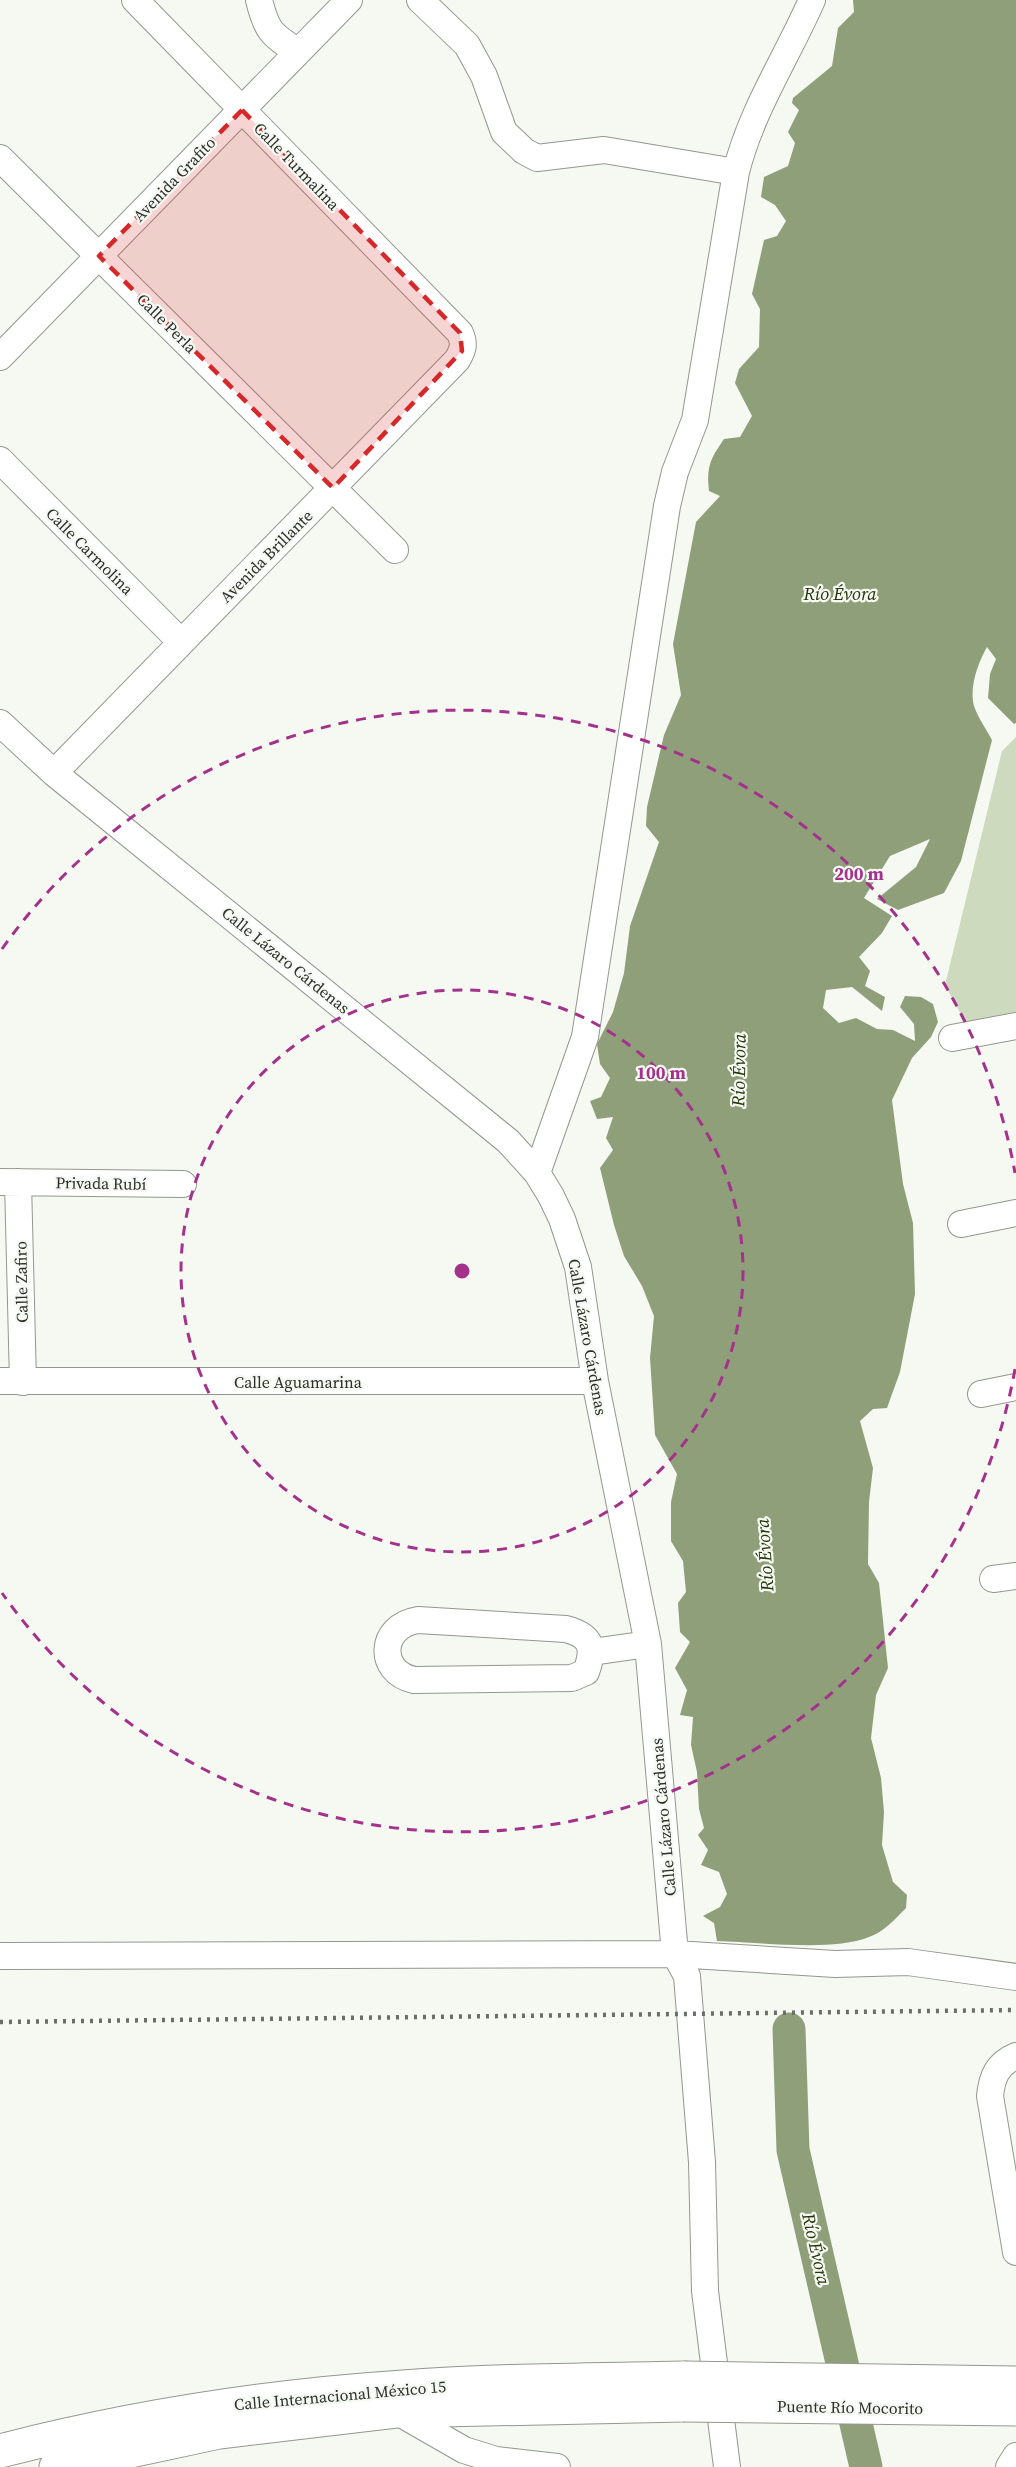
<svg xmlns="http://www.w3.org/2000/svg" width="1016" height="2467" viewBox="0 0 1016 2467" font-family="'Source Serif 4',serif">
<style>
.green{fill:#cddabe}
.water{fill:#8e9f79}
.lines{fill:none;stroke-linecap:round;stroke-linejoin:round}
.river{stroke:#8e9f79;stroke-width:33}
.minor-casing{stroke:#949790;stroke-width:28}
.major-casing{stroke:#949790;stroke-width:35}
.minor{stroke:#fff;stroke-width:26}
.major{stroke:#fff;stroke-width:33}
.rail{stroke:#6b6d69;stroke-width:4.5;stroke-dasharray:3 6;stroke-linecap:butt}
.major-bridge-casing{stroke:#949790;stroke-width:35;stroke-linecap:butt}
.major-bridge{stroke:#fff;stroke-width:33}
.marked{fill:#d62828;fill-opacity:0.2;stroke:#d62828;stroke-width:4.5;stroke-dasharray:12 8;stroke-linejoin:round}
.ring{fill:none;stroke:#a4318c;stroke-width:3;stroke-dasharray:10 8}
.labels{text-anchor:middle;stroke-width:4.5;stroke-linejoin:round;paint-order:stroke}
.street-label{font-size:16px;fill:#2c2e2b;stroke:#f5f9f2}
.water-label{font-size:18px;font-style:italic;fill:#253508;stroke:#f5f9f2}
.centre{fill:#a4318c;stroke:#f5f9f2;stroke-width:3}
.ring-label{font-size:18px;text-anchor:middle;font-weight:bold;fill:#a4318c;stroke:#f5f9f2;stroke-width:4.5;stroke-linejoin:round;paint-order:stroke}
</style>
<rect width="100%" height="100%" fill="#f5f9f2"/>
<path class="green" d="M1016,737V1012L965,1022L945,985L1002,751Z"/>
<path class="water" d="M853,0H1016V723L1014,724L988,698L990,674L996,659L987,647C978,663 969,687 974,706C978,718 987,730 992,740L961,861L944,893L898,910L877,899L916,867L930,839L890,856L864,898L892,916L882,933L859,957L870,971L865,986L885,997L882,1011L852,987L826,990L823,1008L839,1023L856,1018L877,1029L893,1030L915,1041L914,1024L900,1007L905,996L921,997L933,1004L938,1022L931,1037L912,1058L892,1100L903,1184L913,1223L915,1294L900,1372L887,1408L873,1409L860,1421L873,1468L869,1502L868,1564L879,1583L888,1668L876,1695L871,1738L881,1778L884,1812L882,1845L893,1882L907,1895L906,1908C895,1919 884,1932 869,1937C832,1952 759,1942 717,1941L714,1923L703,1916L720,1907L727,1894L719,1872L701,1865L708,1850L698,1835L704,1828L699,1809L697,1772L691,1745L693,1717L680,1715L687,1690L675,1668L690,1642L680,1632L678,1603L686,1592L683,1561L671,1541V1502L677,1474L655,1435L650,1358L654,1316L642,1286L624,1256L614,1225L600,1168L613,1150L606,1138L613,1117L597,1119L590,1101L601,1097L610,1078L600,1064L597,1044L613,1012L624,973L630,926L659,842L646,826L647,807L664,735L681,695L673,644L696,522L720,496L709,491C706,466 711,458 724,439L740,437L752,416L735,383L739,369L759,347L760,309L752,294L764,240L777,236L786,221L775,205L761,197L764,177L788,166L795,143L788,132L799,110L792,103L793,98L832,66L838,28L854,12Z"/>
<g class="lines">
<path class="river" d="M789,2029L793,2150L866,2467"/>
<defs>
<path id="minor" d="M259,0C267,32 271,34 298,52
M420,0L467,45L484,76L504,132L524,151L537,158L604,150L736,172
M0,158L395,550
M0,357L349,0
M0,460L181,642
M0,723L54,773L508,1141L537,1173L551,1196L562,1219L578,1267L595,1381L648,1644L675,1954L687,1976L702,2162L705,2291L727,2467
M54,773L457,360C463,350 465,344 460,333L135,0
M952,1038L1016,1026
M537,1173L585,1037L667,506L675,472L695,420L736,172C751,111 787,57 812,0
M0,1182L183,1184
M18,1182L23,1382
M961,1224L1016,1213
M0,1381H595
M981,1394L1016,1387
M993,1579L1016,1576
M418,1620L566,1629C592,1636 595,1648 586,1672L572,1678L414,1680C377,1672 379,1626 418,1620Z
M592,1652L648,1644
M0,1956L675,1954L835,1964L908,1962L1016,1977
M1016,2056C997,2064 992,2077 990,2096L1016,2252
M396,2411L464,2450L496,2460L557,2467
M1009,2467L1016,2456"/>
<path id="major" d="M0,2451C132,2417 267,2396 403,2387C496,2380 590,2380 684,2378
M56,2467L219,2432L396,2411L683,2405"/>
</defs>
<use href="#minor" class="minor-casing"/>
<use href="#major" class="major-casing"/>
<use href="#minor" class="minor"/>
<use href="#major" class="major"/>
<path class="rail" d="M0,2022L1016,2010"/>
<defs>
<path id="major-bridge" d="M684,2378L1016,2383
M683,2405L1016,2409"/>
</defs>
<use href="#major-bridge" class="major-bridge-casing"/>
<use href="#major-bridge" class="major-bridge"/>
</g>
<path class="marked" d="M242,110L460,333L462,351L333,488L99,256Z"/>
<g class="ring">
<circle cx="462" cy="1271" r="281"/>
<path d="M1015 1369A562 562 0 0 1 2 1593M2 949A562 562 0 0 1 1015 1173"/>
</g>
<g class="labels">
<g class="street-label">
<text transform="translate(297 166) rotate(46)" y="6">Calle Turmalina</text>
<text transform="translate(174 179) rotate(-46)" y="6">Avenida Grafito</text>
<text transform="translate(167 323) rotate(45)" y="6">Calle Perla</text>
<text transform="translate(90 551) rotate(45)" y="6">Calle Carmolina</text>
<text transform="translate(266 556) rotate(-45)" y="6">Avenida Brillante</text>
<text transform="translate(286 960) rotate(39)" y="6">Calle Lázaro Cárdenas</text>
<text transform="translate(101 1183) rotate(1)" y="6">Privada Rubí</text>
<text transform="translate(21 1282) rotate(-91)" y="6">Calle Zafiro</text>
<text transform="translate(588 1337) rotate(80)" y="6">Calle Lázaro Cárdenas</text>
<text x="298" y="1388">Calle Aguamarina</text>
<text transform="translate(663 1817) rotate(-95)" y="6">Calle Lázaro Cárdenas</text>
<text transform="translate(340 2395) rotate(-5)" y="6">Calle Internacional México 15</text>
<text transform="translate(850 2407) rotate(1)" y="6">Puente Río Mocorito</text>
</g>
<g class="water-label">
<text x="840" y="600">Río Évora</text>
<text transform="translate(739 1070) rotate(-89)" y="6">Río Évora</text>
<text transform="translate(765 1555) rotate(-94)" y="6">Río Évora</text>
<text transform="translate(816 2249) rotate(77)" y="6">Río Évora</text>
</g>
</g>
<circle cx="462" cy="1271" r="9" class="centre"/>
<g class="ring-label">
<text x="859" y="880">200 m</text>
<text x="661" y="1079">100 m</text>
</g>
</svg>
